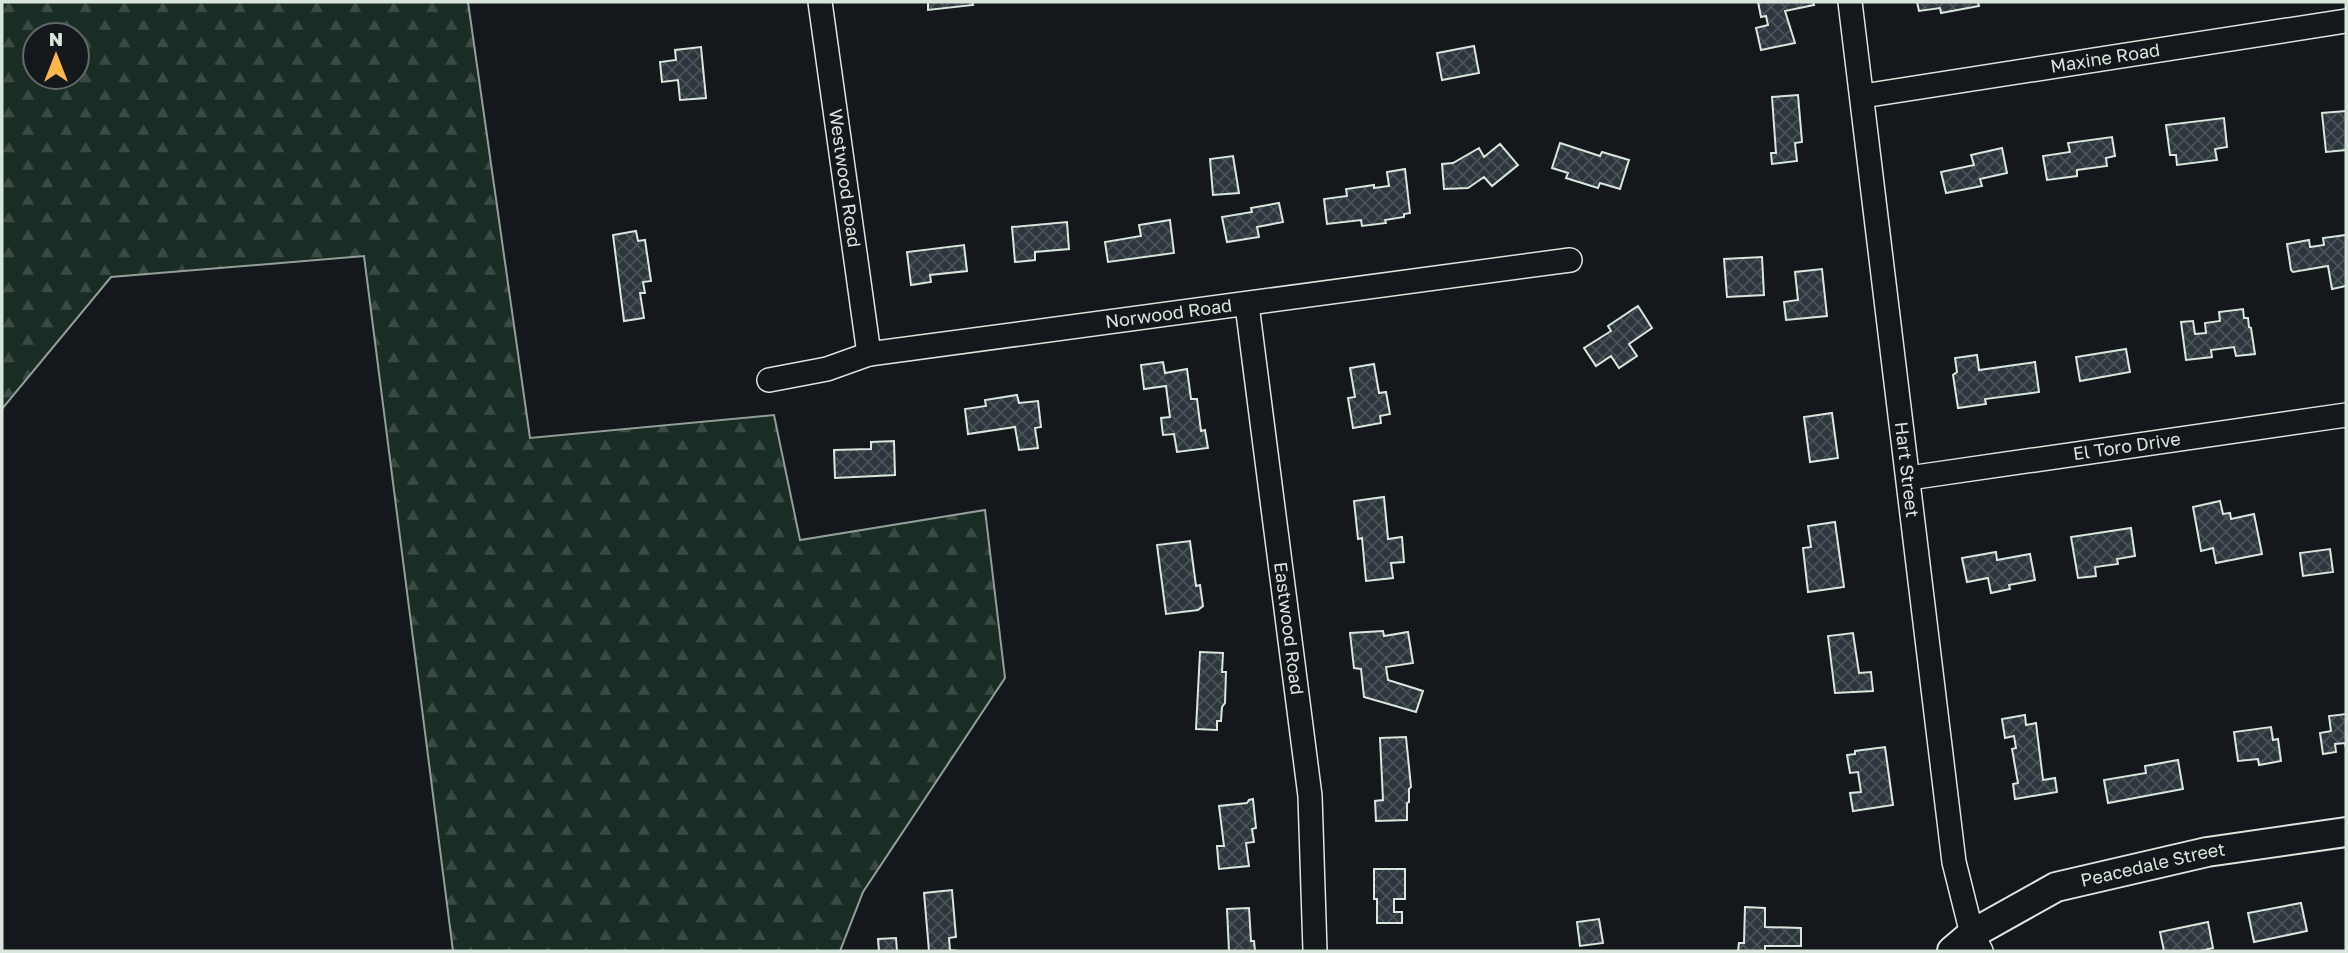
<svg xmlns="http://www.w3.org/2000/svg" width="2348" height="953" viewBox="0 0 2348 953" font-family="'Golos Text',sans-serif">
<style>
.forest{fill:url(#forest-firs);stroke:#939e99;stroke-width:2;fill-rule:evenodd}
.building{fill:url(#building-cross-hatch);stroke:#d8e6dc;stroke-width:2}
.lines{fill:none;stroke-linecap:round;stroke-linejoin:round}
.minor-casing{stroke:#d8e6dc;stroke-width:26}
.major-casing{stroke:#d8e6dc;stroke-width:32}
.minor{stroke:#14181c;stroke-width:23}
.major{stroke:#14181c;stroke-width:28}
.labels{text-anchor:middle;stroke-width:5;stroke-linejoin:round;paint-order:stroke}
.street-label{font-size:18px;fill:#d8e6dc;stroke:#14181c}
</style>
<defs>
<pattern id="forest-firs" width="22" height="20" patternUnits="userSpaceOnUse" patternTransform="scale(1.75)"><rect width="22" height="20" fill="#1a2d24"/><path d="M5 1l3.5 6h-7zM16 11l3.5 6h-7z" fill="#3b4b43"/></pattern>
<pattern id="building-cross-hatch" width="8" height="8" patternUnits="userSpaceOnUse" patternTransform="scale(1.75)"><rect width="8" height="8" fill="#2c363c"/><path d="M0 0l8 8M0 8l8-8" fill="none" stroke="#4a5358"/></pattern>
</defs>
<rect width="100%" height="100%" fill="#14181c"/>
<path class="forest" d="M2,2H468L530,438L774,415L800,540L985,510L1005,678L863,892L840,951H453L364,256L111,277L2,409ZM35,35H77V77H35Z"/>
<path class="building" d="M928,2H972L973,5L928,10Z
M1758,2H1813L1814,5L1785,11L1795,43L1761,50L1756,28L1768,25L1766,16L1761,17Z
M1917,2H1978L1979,6L1941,13L1940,8L1919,11Z
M1474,46L1479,73L1442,80L1437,53Z
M701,47L706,98L680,100L678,80L662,82L660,62L676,60L675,50Z
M1798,95L1802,142L1795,143L1797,161L1772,164L1771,153H1776L1772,97Z
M2346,111V150L2326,152L2322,113Z
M2224,118L2227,147L2215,149L2217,160L2177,165L2176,155H2170L2166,125Z
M2112,137L2115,156L2106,158L2107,166L2077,170V176L2047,180L2043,156L2070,152L2068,143Z
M1560,143L1600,156L1602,152L1629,160L1620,189L1600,183L1598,188L1566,178L1568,173L1552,168Z
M1500,144L1518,165L1492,186L1484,177L1468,188L1444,189L1442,164L1453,163L1479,148L1484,157Z
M2002,148L2007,173L1980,179L1982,186L1946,193L1941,172L1974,165L1971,155Z
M1233,156L1239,193L1213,195L1210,159Z
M1405,169L1410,213L1404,214V217L1385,220L1386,223L1362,226L1361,220L1327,224L1324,199L1347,196L1346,189L1374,185V188L1389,186L1387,172Z
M1279,203L1283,222L1257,227L1259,237L1227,242L1222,217L1252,212L1251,208Z
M1170,220L1174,253L1108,262L1105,242L1141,236L1139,225Z
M1067,222L1069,249L1035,252V260L1015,262L1012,227Z
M636,231L638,241L645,240L651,281L643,282L645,293H640L644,318L624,321L613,235Z
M2346,235V286L2332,289L2328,266L2293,272L2291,270L2287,244L2309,240L2310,247L2324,245L2323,238Z
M964,245L967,271L930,275L931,282L911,285L907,252Z
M1762,257L1764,295L1727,297L1724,259Z
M1822,269L1827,316L1786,320L1784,302L1798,300L1795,272Z
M1638,306L1652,328L1629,344L1637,356L1619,368L1611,356L1596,366L1584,348L1611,331L1608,326Z
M2243,309L2244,318H2248L2249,327L2251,328L2255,354L2236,356L2234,347L2211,350L2212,357L2186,360L2181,322L2193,321L2195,334L2206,333L2205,323L2220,321L2219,312Z
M2126,349L2130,372L2080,381L2076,357Z
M1977,355L1979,370L2035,362L2039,392L1985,399L1986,404L1958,408L1953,375L1957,372L1955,358Z
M1163,362L1165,373L1187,369L1191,399H1197L1201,431L1205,430L1208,448L1177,452L1174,434L1163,435L1161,418L1170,417L1166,386L1144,389L1141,365Z
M1374,364L1379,393L1386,392L1390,414L1380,416L1381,423L1353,428L1348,398L1355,397L1350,368Z
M1017,395L1019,403L1038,401L1041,427L1035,428L1038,448L1019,450L1015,427L968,434L965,409L986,406L985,400Z
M1832,413L1838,458L1810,462L1804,417Z
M894,441L895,475L835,478L834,450L871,449V442Z
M1384,497L1388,539L1402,537L1404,562L1391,563L1393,578L1366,581L1362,538L1358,539L1354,501Z
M2220,501L2223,514L2230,513L2231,519L2254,514L2262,554L2216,563L2213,548L2201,551L2193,507Z
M1835,522L1844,587L1808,592L1803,548L1811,547L1808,526Z
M2131,528L2135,556L2117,559L2118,564L2095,567L2096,576L2078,578L2071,537Z
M1190,541L1196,586L1200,585L1203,606L1198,610L1166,614L1157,545Z
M2330,549L2333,572L2303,576L2300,553Z
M1996,552L1997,560L2030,554L2035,580L2009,585L2010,589L1991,593L1988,578L1967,582L1962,558Z
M1383,631L1384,636L1408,632L1413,663L1386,667L1388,680L1423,691L1416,712L1364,697L1361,669L1354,668L1350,633Z
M1853,633L1859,673L1871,672L1873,691L1835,693L1828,636Z
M1200,652L1223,653L1222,672H1226L1225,703L1222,707L1221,721H1217V730L1196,729Z
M2346,714V749L2345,743L2335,744L2336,752L2323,754L2320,733L2331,731L2329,716Z
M2025,715L2026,725L2036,723L2043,780L2055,778L2057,792L2015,799L2013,784L2018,783L2012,749L2016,748L2014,736L2005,738L2002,719Z
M2271,727L2273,740L2278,739L2281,761L2259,765L2258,759L2238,761L2234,732Z
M1406,737L1411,787L1409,789V802L1407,803V820L1376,821L1375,801L1383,800L1380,738Z
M1885,747L1893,805L1853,811L1850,793L1861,792L1858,772L1850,773L1847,755L1855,754V751Z
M2178,760L2183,789L2108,803L2104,780L2146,773L2145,766Z
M1253,799L1256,828L1252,829L1254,842L1246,843L1249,866L1219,869L1217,846H1224L1219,806L1247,803L1249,800Z
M1374,869H1405V899H1394V912H1402V923H1377V899H1374Z
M952,890L956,937L949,938L950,950L959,951H929L924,893Z
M2301,903L2307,931L2254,942L2248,913Z
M1745,907L1765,908V927L1801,928V946H1765V951H1738L1739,943H1744Z
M1249,908L1251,941H1254L1255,951H1229L1227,909Z
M1599,919L1603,943L1580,946L1577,922Z
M2208,922L2213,948L2200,951H2164L2160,932Z
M896,938L897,951H879L878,939Z"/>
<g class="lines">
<defs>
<g id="minor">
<path id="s1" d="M820,2L869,354"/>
<path id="s2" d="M1850,2L1954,862L1972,934L1981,951"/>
<path id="s3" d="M1863,96L2346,21"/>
<path id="s4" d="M1247,305L1310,796L1315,951"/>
<path id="s5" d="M769,380L827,369L869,354L1570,260"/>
<path id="s6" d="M1909,478L2346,415"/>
</g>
<g id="major">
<path id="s7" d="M1952,951L1972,934L2056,887L2207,852L2346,832"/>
</g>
</defs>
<use href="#minor" class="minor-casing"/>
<use href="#major" class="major-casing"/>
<use href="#minor" class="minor"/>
<use href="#major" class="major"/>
</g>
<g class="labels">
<g class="street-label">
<text dy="6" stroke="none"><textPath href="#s3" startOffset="245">Maxine Road</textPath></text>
<text dy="6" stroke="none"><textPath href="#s1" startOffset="178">Westwood Road</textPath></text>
<text dy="6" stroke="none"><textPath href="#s5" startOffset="406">Norwood Road</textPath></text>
<text dy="6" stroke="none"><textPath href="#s6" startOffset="220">El Toro Drive</textPath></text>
<text dy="6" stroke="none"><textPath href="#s2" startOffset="471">Hart Street</textPath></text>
<text dy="6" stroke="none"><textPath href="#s4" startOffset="326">Eastwood Road</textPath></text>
<text dy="6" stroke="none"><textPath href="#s7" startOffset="222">Peacedale Street</textPath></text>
</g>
</g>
<rect width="2348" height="953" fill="none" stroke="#d8e6dc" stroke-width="7"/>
<g transform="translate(56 56)"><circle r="33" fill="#14181c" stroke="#626a69" stroke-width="2"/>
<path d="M0-5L12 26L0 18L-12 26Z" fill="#ffb74d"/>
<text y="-10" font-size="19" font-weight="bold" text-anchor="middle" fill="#d8e6dc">N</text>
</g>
</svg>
